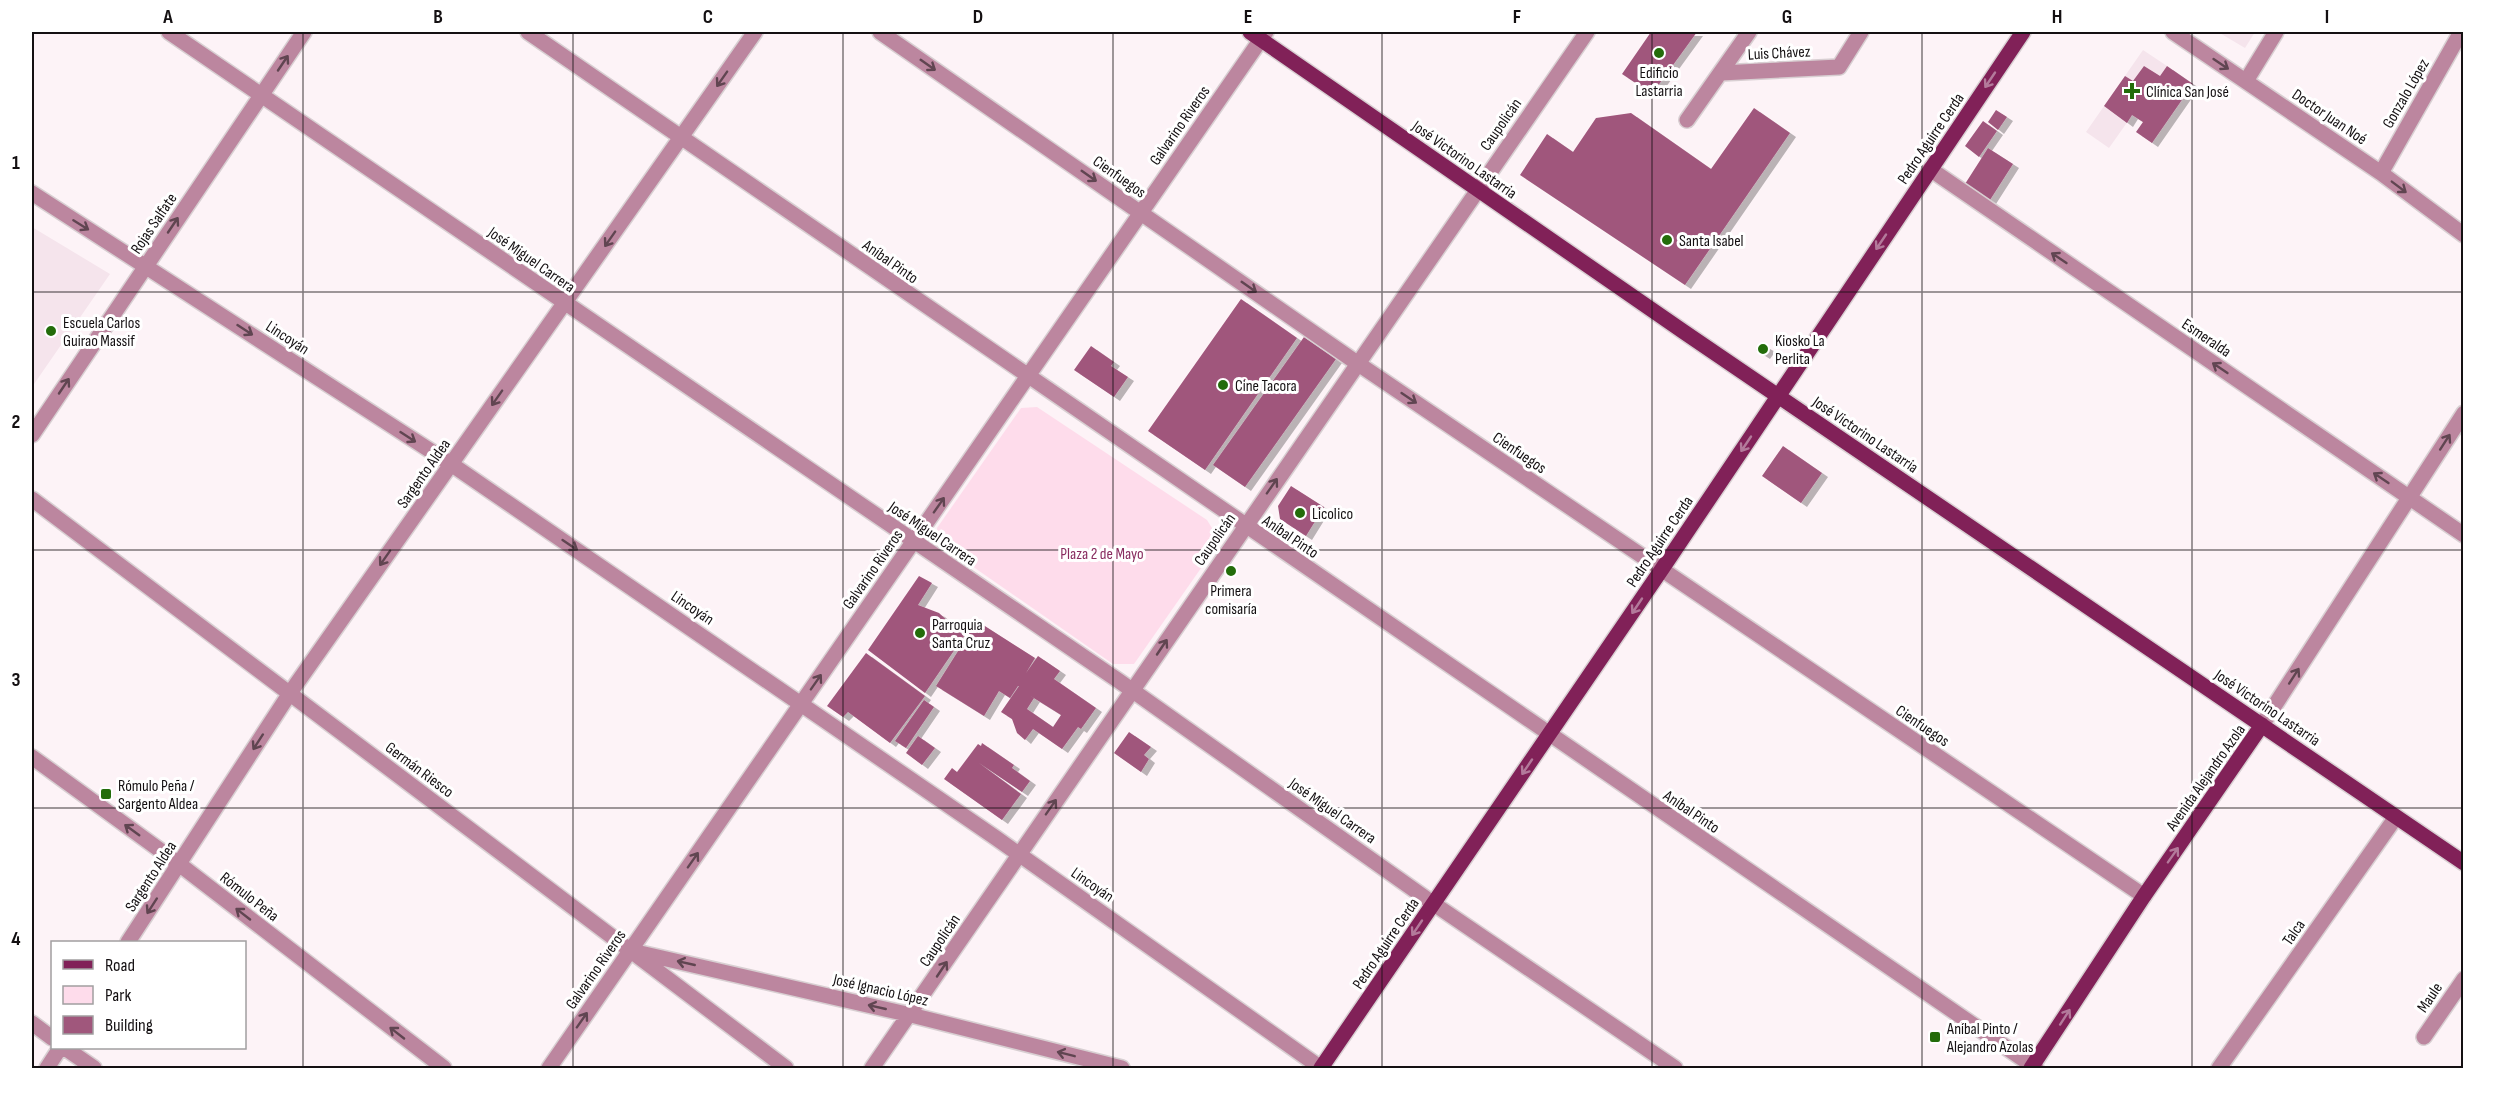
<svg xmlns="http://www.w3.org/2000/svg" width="2495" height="1100" viewBox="0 0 2495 1100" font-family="'Sofia Sans Condensed',sans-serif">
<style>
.built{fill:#f5e4ec}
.green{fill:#fedceb}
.building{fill:#a0577c;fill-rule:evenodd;filter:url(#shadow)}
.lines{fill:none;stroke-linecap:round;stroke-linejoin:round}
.minor-casing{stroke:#d8cfd2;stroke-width:18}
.major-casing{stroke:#d8cfd2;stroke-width:18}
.minor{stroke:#bc869f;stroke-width:15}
.major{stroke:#812158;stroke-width:15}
.oneway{stroke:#604551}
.oneway2{stroke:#b37a9b}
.grid{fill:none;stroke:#141012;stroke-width:1.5;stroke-opacity:0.55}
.poi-dot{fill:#236c0a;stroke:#fff;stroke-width:2}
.labels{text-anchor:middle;stroke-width:6;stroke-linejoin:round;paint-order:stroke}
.street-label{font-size:16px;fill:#141012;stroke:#fff}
.poi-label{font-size:16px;fill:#141012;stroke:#fff;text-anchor:start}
.park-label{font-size:16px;fill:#892d60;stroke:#fff}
.neatline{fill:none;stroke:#141012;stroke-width:2}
.grid-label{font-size:20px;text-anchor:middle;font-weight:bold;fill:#141012}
</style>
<defs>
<filter id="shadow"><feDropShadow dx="6" dy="4" stdDeviation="0" flood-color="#0004"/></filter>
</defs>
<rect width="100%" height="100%" fill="#fdf3f7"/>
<path class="built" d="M2218,32H2255L2245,48Z
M2143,50L2167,66L2109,148L2086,132Z
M32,227L110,274L32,387Z"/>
<path class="green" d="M1037,407L1207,520L1220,541L1134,664H1113L939,543L937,528L1021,408Z"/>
<path class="building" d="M1651,32H1697L1652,94L1622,74Z
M2144,66L2160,76L2167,66L2193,84L2152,143L2136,132L2143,122L2132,115L2127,123L2104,106L2125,76L2133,81Z
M1754,108L1790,133L1685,285L1520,175L1547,134L1573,152L1596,118L1631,113L1711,169Z
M1996,110L2007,117L1998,130L1988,122Z
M1983,121L1997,131L1979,157L1965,146Z
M1988,148L2013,164L1990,200L1965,184Z
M1241,299L1297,338L1205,470L1148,431Z
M1304,337L1336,359L1245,487L1213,465Z
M1761,343L1769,348L1764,355L1756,350Z
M1091,346L1114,362L1111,366L1128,377L1114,397L1074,370Z
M1783,446L1822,473L1801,503L1762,476Z
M1291,486L1324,507L1306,536L1280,519L1278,506Z
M919,576L932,583L918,605L939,613L964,636L925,693L868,650Z
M977,621L1035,658L1026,673L1038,656L1060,671L1054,679L1096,708L1081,729L1078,727L1062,749L1033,729L1025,740L1017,733L1012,719L1001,712L1019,686H1018L1010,698L999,691L984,716L936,686ZM1029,695L1061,715L1053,727L1027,709L1034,698Z
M866,653L925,696L890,743L848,712L843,717L827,706Z
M924,700L934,707L906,748L895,741Z
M1129,732L1151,747L1144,755L1149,759L1141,772L1114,753Z
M918,736L935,748L922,765L906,753Z
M982,743L1014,765L1012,768L1030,781L1022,792L979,763L1021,794L1002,820L944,779L952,768L957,772L978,744L981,746Z"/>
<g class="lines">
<defs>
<path id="minor" d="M169,32L1119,681L1434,904L1675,1068
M528,32L2036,1068
M880,32L1357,363L2144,896
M2173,32L2381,173L2464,235
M1721,73L1839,67L1861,32
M2246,81L2276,32
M1687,120L1749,32
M1930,169L2464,535
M2381,173L2461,32
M32,193L451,464L996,838L1321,1068
M32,435L304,32
M32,499L786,1068
M2262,725L2464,413
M32,757L179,864L444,1068
M128,942L290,693L755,32
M636,952L911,1015L1122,1068
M32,1023L52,1038
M2424,1037L2464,979
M65,1048L94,1068
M47,1068L60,1048
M549,1068L1266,32
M872,1068L1587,32
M2219,1068L2396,817"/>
<path id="major" d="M1250,32L1684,332L2464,863
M1321,1068L1662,569L2023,32
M2031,1068L2144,896L2262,725"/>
</defs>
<use href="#minor" class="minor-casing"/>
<use href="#major" class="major-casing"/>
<use href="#minor" class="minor"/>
<use href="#major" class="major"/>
</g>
<defs><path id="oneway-shaft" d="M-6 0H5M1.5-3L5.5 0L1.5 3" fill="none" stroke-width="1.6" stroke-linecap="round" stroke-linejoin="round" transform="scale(1.5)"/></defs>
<g class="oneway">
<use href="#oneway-shaft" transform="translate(283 63) rotate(-56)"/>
<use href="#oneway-shaft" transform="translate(2221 64) rotate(34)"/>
<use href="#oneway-shaft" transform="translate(928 65) rotate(35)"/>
<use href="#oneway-shaft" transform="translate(722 79) rotate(125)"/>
<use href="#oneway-shaft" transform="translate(1089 176) rotate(35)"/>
<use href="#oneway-shaft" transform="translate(2399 187) rotate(37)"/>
<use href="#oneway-shaft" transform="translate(81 225) rotate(32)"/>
<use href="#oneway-shaft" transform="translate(173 225) rotate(-56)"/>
<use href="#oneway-shaft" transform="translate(610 239) rotate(125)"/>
<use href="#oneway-shaft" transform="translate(2059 258) rotate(-146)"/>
<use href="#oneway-shaft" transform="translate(1249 287) rotate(35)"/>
<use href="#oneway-shaft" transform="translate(245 330) rotate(33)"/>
<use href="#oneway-shaft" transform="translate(2220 368) rotate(-146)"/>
<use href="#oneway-shaft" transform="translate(64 386) rotate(-56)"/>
<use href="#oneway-shaft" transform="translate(497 398) rotate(125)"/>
<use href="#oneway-shaft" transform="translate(1409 398) rotate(34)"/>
<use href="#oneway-shaft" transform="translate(408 437) rotate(33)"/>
<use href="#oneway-shaft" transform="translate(2445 442) rotate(-57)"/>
<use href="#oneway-shaft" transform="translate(2381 478) rotate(-146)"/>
<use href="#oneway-shaft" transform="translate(1272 486) rotate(-55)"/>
<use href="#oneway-shaft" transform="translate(939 505) rotate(-55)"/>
<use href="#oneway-shaft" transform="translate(570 545) rotate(34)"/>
<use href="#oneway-shaft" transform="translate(385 558) rotate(125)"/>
<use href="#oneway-shaft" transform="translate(1162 647) rotate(-56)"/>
<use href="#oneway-shaft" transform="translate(2294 676) rotate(-57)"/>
<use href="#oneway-shaft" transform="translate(816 682) rotate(-55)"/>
<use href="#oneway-shaft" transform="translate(258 742) rotate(123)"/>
<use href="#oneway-shaft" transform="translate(1051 807) rotate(-55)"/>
<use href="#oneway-shaft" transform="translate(132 830) rotate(-144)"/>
<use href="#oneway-shaft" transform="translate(693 860) rotate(-55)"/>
<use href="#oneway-shaft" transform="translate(152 906) rotate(123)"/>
<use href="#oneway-shaft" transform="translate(243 914) rotate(-142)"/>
<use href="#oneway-shaft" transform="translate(686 963) rotate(-167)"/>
<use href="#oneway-shaft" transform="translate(942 969) rotate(-56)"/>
<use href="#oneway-shaft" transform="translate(877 1007) rotate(-167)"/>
<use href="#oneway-shaft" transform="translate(582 1020) rotate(-55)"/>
<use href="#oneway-shaft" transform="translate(397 1033) rotate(-142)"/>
<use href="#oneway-shaft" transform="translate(1066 1054) rotate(-166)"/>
</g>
<g class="oneway2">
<use href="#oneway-shaft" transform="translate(1990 80) rotate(124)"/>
<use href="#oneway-shaft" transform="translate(1881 242) rotate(124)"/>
<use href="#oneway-shaft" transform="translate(1746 444) rotate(124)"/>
<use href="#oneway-shaft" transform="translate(1637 606) rotate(124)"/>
<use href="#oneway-shaft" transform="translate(1527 767) rotate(124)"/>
<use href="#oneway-shaft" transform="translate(2173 855) rotate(-55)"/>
<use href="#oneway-shaft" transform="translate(1417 928) rotate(124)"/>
<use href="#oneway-shaft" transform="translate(2065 1017) rotate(-57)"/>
</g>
<path class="grid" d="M303,32V1068M573,32V1068M843,32V1068M1113,32V1068M1382,32V1068M1652,32V1068M1922,32V1068M2192,32V1068M32,292H2464M32,550H2464M32,808H2464"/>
<g class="poi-dot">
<circle cx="1659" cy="53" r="6"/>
<path d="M2129 82h6v6h6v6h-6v6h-6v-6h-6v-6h6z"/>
<circle cx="1667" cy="240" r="6"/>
<circle cx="51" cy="331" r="6"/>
<circle cx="1763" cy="349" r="6"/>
<circle cx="1223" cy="385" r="6"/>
<circle cx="1300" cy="513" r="6"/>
<circle cx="1231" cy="571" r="6"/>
<circle cx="920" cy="633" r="6"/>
<rect x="100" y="788" width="12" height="12" rx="3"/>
<rect x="1929" y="1031" width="12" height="12" rx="3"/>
</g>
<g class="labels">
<g class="street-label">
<text transform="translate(1779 52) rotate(-3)" y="6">Luis Chávez</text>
<text transform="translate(2405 93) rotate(-60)" y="6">Gonzalo López</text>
<text transform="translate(2330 116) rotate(34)" y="6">Doctor Juan Noé</text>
<text transform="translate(1500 124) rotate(-55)" y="6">Caupolicán</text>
<text transform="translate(1179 125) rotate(-55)" y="6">Galvarino Riveros</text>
<text transform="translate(1930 138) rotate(-56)" y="6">Pedro Aguirre Cerda</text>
<text transform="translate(1465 159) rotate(35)" y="6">José Victorino Lastarria</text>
<text transform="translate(1120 176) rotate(35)" y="6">Cienfuegos</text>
<text transform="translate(153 223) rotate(-56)" y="6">Rojas Salfate</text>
<text transform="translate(532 259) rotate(35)" y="6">José Miguel Carrera</text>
<text transform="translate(891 261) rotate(35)" y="6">Aníbal Pinto</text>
<text transform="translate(288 337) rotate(33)" y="6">Lincoyán</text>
<text transform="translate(2207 337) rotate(34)" y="6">Esmeralda</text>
<text transform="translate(1866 434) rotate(34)" y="6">José Victorino Lastarria</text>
<text transform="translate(1520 452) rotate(34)" y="6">Cienfuegos</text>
<text transform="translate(423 473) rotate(-55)" y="6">Sargento Aldea</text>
<text transform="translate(933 533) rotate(34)" y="6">José Miguel Carrera</text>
<text transform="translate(1291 536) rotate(34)" y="6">Aníbal Pinto</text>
<text transform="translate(1214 539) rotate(-55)" y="6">Caupolicán</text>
<text transform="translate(1659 541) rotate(-56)" y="6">Pedro Aguirre Cerda</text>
<text transform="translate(872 569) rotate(-55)" y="6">Galvarino Riveros</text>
<text transform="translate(693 607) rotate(34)" y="6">Lincoyán</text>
<text transform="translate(2268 707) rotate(34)" y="6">José Victorino Lastarria</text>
<text transform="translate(1923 725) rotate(34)" y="6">Cienfuegos</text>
<text transform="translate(420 769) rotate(37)" y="6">Germán Riesco</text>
<text transform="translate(2205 777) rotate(-55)" y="6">Avenida Alejandro Azola</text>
<text transform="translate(1333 810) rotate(35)" y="6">José Miguel Carrera</text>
<text transform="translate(1692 811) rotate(34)" y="6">Aníbal Pinto</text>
<text transform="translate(150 876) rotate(-57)" y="6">Sargento Aldea</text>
<text transform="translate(1093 884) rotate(35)" y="6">Lincoyán</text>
<text transform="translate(250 896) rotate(38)" y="6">Rómulo Peña</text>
<text transform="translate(2293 932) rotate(-55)" y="6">Talca</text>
<text transform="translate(939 940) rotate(-56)" y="6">Caupolicán</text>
<text transform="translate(1385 943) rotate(-56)" y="6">Pedro Aguirre Cerda</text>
<text transform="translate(595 969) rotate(-55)" y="6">Galvarino Riveros</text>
<text transform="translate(881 989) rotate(13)" y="6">José Ignacio López</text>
<text transform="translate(2429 997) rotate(-56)" y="6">Maule</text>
</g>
<g class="poi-label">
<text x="1659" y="78" text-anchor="middle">Edificio<tspan x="1659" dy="18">Lastarria</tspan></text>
<text x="2146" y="97">Clínica San José</text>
<text x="1679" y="246">Santa Isabel</text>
<text x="63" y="328">Escuela Carlos<tspan x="63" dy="18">Guirao Massif</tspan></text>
<text x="1775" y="346">Kiosko La<tspan x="1775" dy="18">Perlita</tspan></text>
<text x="1235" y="391">Cine Tacora</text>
<text x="1312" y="519">Licolico</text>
<text x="1231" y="596" text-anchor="middle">Primera<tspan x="1231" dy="18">comisaría</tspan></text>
<text x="932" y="630">Parroquia<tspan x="932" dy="18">Santa Cruz</tspan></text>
<text x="118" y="791">Rómulo Peña /<tspan x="118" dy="18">Sargento Aldea</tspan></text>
<text x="1947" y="1034">Aníbal Pinto /<tspan x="1947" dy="18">Alejandro Azolas</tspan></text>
</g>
<g class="park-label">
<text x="1102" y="559">Plaza 2 de Mayo</text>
</g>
</g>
<rect width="2495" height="1100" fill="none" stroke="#ffffff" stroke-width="66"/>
<rect x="51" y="941" width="195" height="108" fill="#ffffff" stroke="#a19fa0" stroke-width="1.5"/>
<rect x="63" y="960" width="30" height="9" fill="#812158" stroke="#a19fa0" stroke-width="1.5"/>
<text x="105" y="971" font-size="18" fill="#141012">Road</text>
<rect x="63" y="986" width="30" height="18" fill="#fedceb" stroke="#a19fa0" stroke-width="1.5"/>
<text x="105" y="1001" font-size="18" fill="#141012">Park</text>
<rect x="63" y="1016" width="30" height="18" fill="#a0577c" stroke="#a19fa0" stroke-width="1.5"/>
<text x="105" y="1031" font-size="18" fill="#141012">Building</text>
<rect x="33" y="33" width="2429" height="1034" class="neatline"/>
<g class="grid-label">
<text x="168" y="23">A</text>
<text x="438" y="23">B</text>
<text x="708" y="23">C</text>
<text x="978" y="23">D</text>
<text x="1248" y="23">E</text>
<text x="1517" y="23">F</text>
<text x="1787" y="23">G</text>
<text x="2057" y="23">H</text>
<text x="2327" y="23">I</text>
<text x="16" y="169">1</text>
<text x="16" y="428">2</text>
<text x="16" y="686">3</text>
<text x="16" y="945">4</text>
</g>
</svg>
